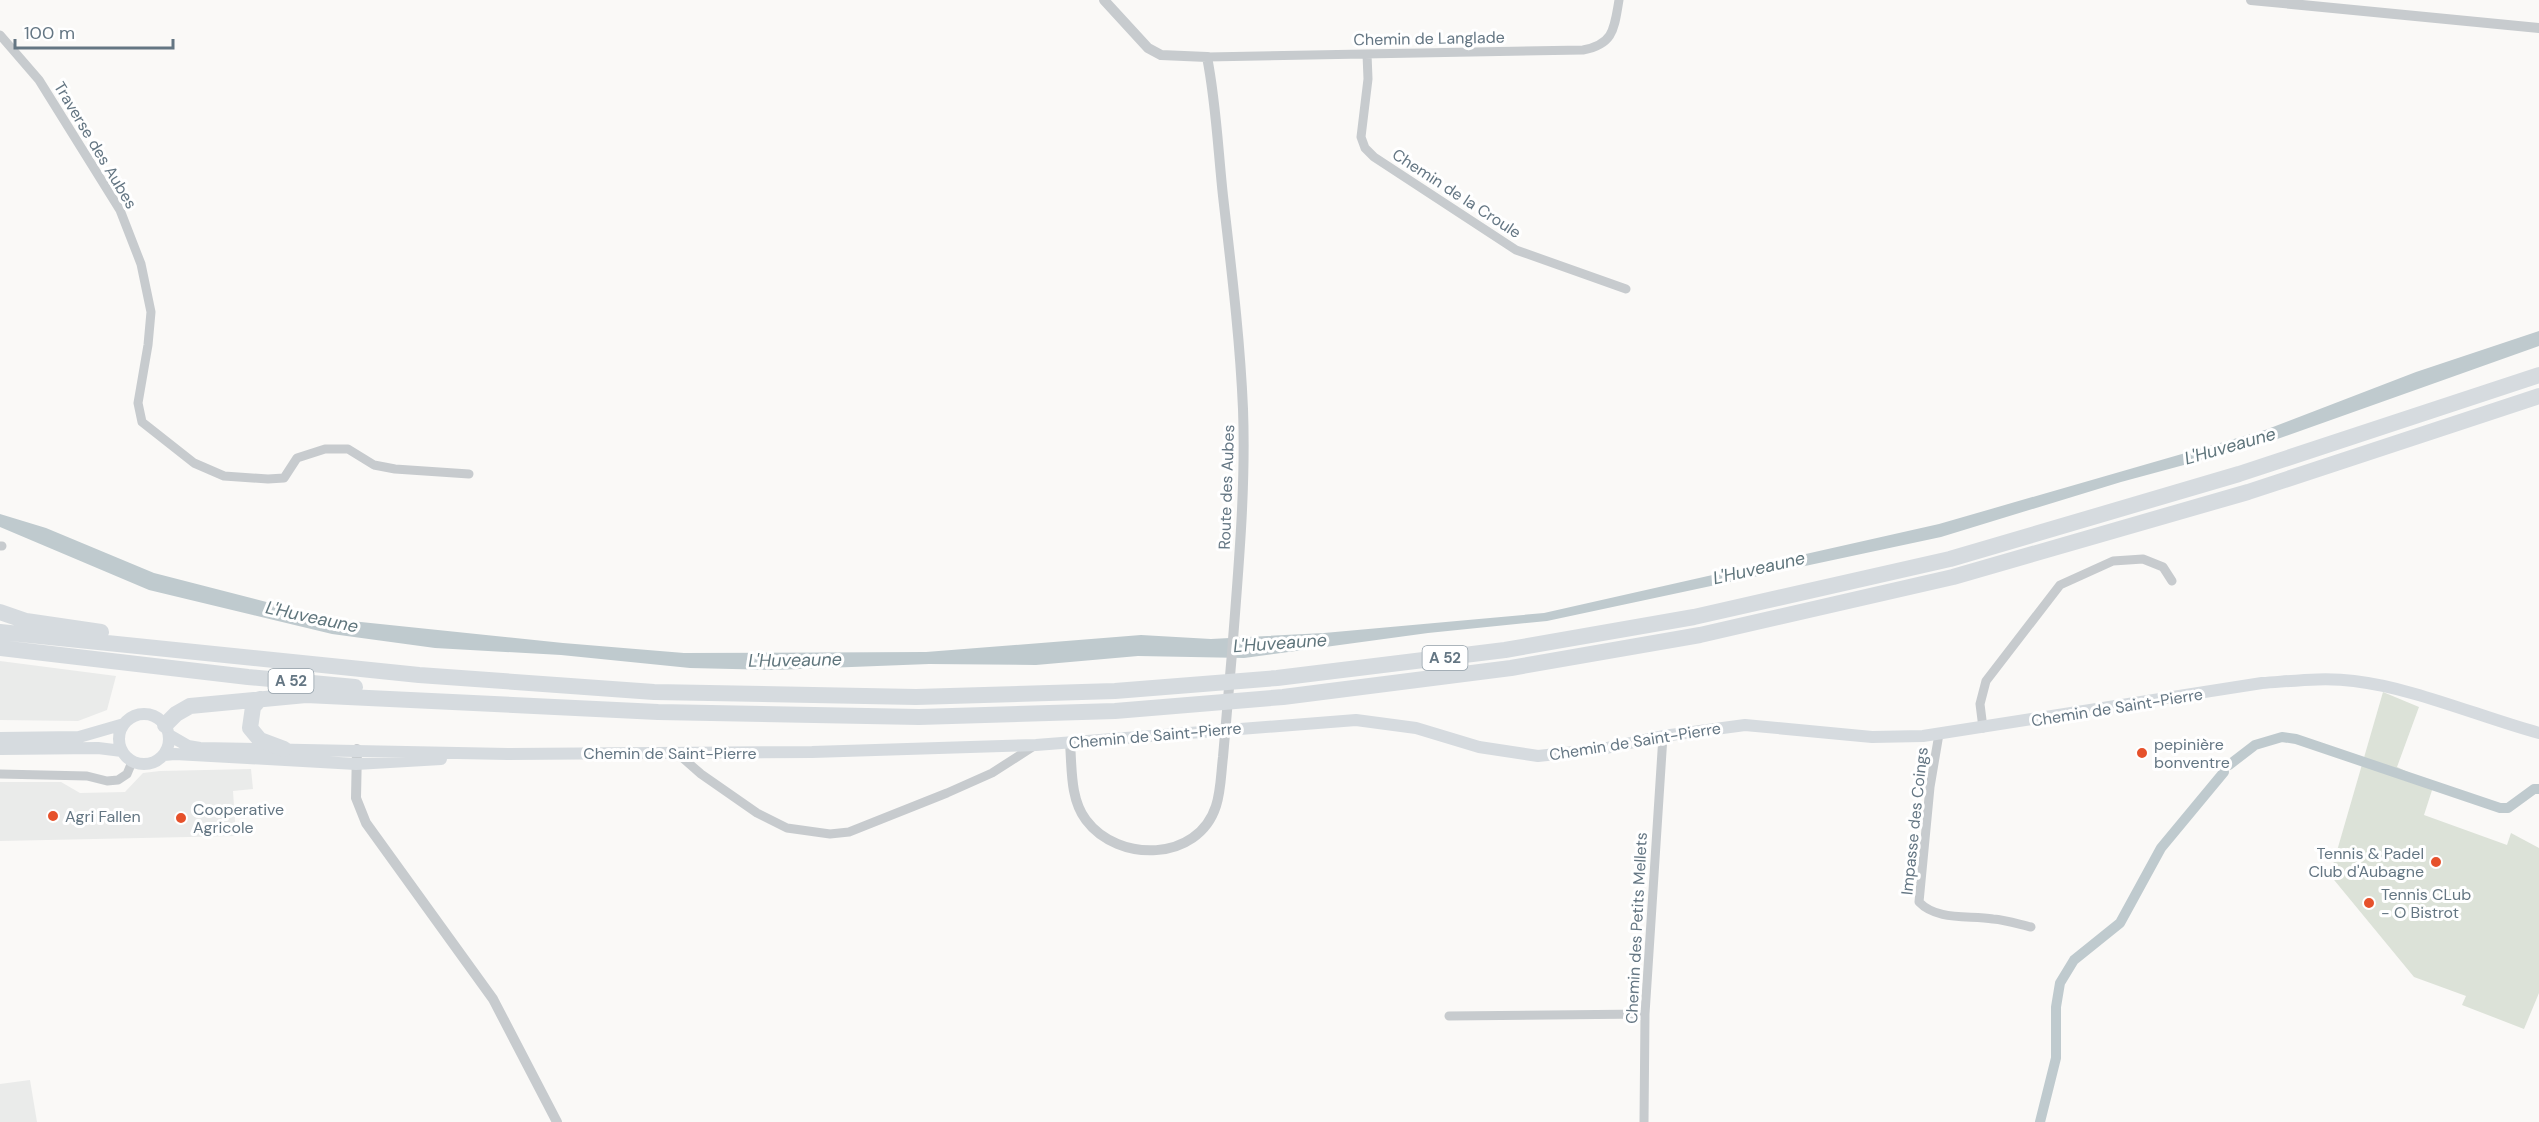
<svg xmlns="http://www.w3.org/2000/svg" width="2539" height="1122" viewBox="0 0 2539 1122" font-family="'DM Sans',sans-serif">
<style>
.built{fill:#eaebea}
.green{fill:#dce2d8}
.water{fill:#bfcace}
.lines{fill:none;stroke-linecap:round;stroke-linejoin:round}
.canal{stroke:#bfcace;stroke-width:10}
.minor{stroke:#c7cbce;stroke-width:9}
.tertiary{stroke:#c7cbce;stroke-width:10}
.secondary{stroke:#d6dbdf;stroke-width:12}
.motorway{stroke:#d6dbdf;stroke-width:16}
.poi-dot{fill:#e6512b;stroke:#fff;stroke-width:2}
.labels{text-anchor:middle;stroke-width:6;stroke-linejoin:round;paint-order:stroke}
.shield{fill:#fff;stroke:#929fa8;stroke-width:1.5}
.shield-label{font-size:15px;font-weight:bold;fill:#647683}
.street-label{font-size:16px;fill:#647683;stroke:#fff}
.poi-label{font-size:16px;fill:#647683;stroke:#fff;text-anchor:start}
.water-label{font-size:18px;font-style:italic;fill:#5f757c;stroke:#fff}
</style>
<rect width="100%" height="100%" fill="#faf9f7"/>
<path class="built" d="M0,661L116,676L107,710L78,721L0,720Z
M251,769L253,789L233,791L236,836L0,841V782H61L80,793L125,792L143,773L160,771Z
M30,1080L37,1122H0V1084Z"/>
<path class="green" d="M2383,692L2419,707L2397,767L2434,784L2424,815L2507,845L2511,833L2539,848V993L2524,1029L2462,1005L2466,996L2414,977L2330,875Z"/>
<path class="water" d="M2539,331V346L2269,442L2121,482L1941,537L1547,621L1428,633L1244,658L1138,656L1036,665L929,664L774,670L690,668L561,655L435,648L332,634L149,590L0,527V514L46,528L154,573L332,619L563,643L684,653L926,652L1141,635L1211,639L1324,633L1544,613L1939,524L2265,430L2416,372Z"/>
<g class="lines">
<path class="canal" d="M2229,765L2255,745L2282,737L2296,739L2500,808H2508L2534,789H2539
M2040,1122L2056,1058V1007L2060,983L2074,960L2120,923L2161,848L2224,772"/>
<path class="minor" d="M0,35L39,80L120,210L141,264L151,312L148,345L138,403L142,422L194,463L224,476L268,479L284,478L297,458L325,449H348L374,465L395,469L469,474
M1367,54L1368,79L1361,137L1365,148L1374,157L1516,250L1626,289
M1207,57L1583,50C1614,44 1614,29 1619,0
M0,546H2
M1983,728L1980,704L1986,681L2060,585L2113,561L2143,559L2163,567L2172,581
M1939,734L1930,787L1919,902C1937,921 1969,915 1993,919C2006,920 2018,924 2031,927
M677,753L701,774L757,813L787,828L830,834L849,832L947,793L992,773L1034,746
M0,774L87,776L107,781L118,780L127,774L132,762
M1449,1016L1645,1014
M1644,1122L1645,1014L1663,736"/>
<path class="tertiary" d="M2251,0L2539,28
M1070,743C1072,768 1070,799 1086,820C1118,863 1198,862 1216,806C1221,791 1221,773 1223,757C1226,722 1229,688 1232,653C1238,572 1246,490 1243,409C1240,338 1231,266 1223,196C1218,150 1216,102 1207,57L1161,55L1148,48L1104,0
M357,749L356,798L366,823L493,999L557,1122"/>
<path class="secondary" d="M119 739a25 25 0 1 1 50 0a25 25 0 1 1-50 0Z
M169,735L188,746L200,748L508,754L812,752L1036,745L1356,720L1416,728L1479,747L1538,756L1602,749L1663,736L1745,725L1872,737L1923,736L2262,683C2293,681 2324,677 2354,681C2414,688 2480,717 2539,733
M0,738L79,737L124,724
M0,749L98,748L122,751
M164,755L175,754L356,764L441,759"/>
<path class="motorway" d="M0,612L26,621L101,632
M0,632L419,675L654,692L916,697L1115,691L1277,678L1505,650L1694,617L1950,559L2239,474L2539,375
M0,648L248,677L355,687
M260,699L253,707L250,728L260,740L284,749
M165,725L176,714L190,706L306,695L658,712L919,717L1115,711L1283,697L1511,668L1700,635L1953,577L2248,492L2539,396"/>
</g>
<g class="poi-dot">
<circle cx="2142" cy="753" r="6"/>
<circle cx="53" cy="816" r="6"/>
<circle cx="181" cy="818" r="6"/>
<circle cx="2436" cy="862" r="6"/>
<circle cx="2369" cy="903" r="6"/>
</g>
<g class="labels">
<g class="shield">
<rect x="1422.5" y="646" width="45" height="24" rx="4.5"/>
<rect x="268.5" y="669" width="45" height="24" rx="4.5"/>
</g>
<g class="shield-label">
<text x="1445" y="663">A 52</text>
<text x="291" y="686">A 52</text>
</g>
<g class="street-label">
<text transform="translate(1429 38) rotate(-1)" y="6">Chemin de Langlade</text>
<text transform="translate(96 145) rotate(59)" y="6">Traverse des Aubes</text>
<text transform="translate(1457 193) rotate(33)" y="6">Chemin de la Croule</text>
<text transform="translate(1226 487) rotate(-88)" y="6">Route des Aubes</text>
<text transform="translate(2117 707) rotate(-9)" y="6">Chemin de Saint-Pierre</text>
<text transform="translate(1155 735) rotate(-5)" y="6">Chemin de Saint-Pierre</text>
<text transform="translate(1635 741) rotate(-9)" y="6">Chemin de Saint-Pierre</text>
<text x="670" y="759">Chemin de Saint-Pierre</text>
<text transform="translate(1914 821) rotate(-84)" y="6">Impasse des Coings</text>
<text transform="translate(1636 928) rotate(-87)" y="6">Chemin des Petits Mellets</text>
</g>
<g class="poi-label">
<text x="2154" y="750">pepinière<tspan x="2154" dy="18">bonventre</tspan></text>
<text x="193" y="815">Cooperative<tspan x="193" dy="18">Agricole</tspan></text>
<text x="65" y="822">Agri Fallen</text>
<text x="2424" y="859" text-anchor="end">Tennis &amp; Padel<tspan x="2424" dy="18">Club d'Aubagne</tspan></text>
<text x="2381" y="900">Tennis CLub<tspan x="2381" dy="18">- O Bistrot</tspan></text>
</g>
<g class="water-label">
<text transform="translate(2230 446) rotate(-16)" y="6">L'Huveaune</text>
<text transform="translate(1759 568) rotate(-13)" y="6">L'Huveaune</text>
<text transform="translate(312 617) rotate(12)" y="6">L'Huveaune</text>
<text transform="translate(1280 643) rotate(-4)" y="6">L'Huveaune</text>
<text transform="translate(795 660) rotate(-1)" y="6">L'Huveaune</text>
</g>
</g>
<path d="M15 39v9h158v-9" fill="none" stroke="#647683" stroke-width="3"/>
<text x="24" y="39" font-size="18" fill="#647683" stroke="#ffffff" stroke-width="4.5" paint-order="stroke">100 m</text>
</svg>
